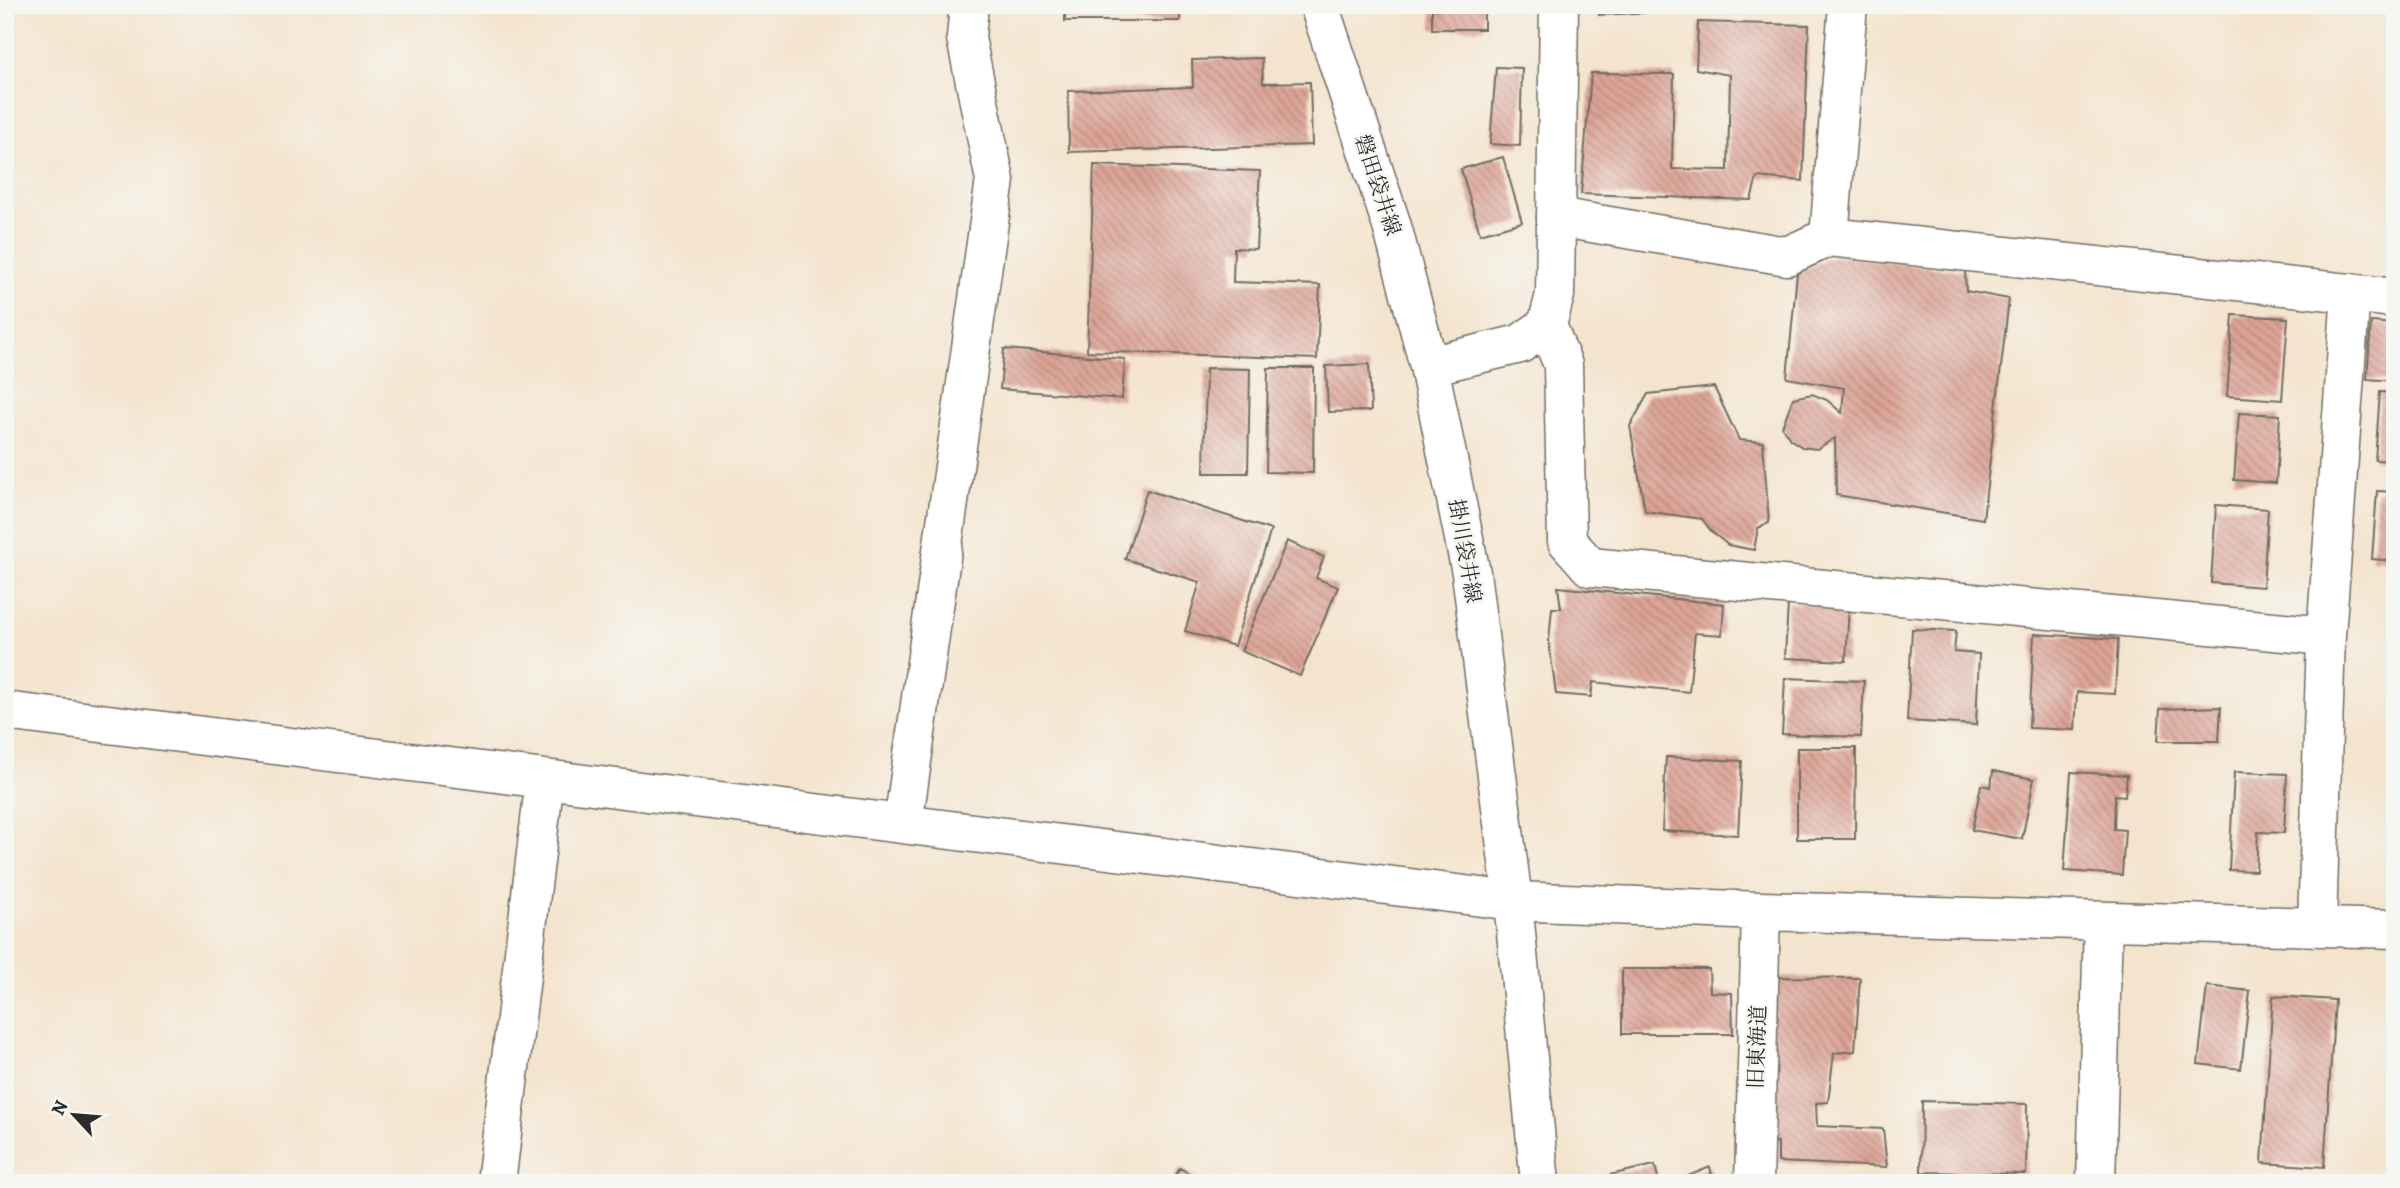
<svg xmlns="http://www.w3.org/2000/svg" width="2400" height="1188" viewBox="0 0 2400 1188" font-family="Alegreya,'Noto Serif JP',serif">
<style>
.building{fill:url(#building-back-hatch)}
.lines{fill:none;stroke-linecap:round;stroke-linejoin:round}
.minor-casing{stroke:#716c64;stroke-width:41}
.major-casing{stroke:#716c64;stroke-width:41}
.minor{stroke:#fff;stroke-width:38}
.major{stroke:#fff;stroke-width:38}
.labels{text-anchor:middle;stroke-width:5;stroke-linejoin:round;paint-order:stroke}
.street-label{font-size:21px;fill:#2b2b2b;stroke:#f6f6f2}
</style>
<defs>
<pattern id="building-back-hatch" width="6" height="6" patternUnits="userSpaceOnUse" patternTransform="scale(1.75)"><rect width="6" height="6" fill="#dda496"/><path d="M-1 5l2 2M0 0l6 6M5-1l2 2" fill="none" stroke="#b3867b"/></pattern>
</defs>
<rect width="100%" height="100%" fill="#f6f6f2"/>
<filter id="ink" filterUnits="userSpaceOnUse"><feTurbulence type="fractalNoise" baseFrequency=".0143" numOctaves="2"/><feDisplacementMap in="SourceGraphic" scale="14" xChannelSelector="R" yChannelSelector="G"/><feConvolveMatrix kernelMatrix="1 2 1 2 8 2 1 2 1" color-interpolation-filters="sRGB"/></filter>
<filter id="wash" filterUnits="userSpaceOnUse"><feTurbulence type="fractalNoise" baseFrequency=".00686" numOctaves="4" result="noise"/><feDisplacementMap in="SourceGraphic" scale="28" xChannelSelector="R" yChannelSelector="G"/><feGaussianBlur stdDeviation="1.57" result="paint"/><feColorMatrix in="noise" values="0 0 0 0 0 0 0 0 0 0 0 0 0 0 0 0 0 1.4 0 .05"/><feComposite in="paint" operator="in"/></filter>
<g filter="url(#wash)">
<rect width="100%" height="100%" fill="#f4e4ce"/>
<g id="blocks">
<path class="building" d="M1065,5H1180V21H1065Z
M1432,5H1484V29H1432Z
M1598,5H1651V12L1599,15Z
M1698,22L1809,25L1803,181L1757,177L1751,200L1581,194L1591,73L1674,74L1672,169L1728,170L1730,75L1696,69Z
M1262,58L1263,83L1310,82L1312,145L1069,152L1068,91L1193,87L1192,60Z
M1496,67L1522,68L1520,146L1490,144Z
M1503,157L1522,222L1480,234L1461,169Z
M1094,165L1260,171L1256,249L1234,248L1233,282L1320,285L1317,359L1087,351Z
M1834,256L1965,271L1966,291L2009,299L1983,519L1836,495L1835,438L1817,449L1802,447L1790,439L1782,427L1793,398L1812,394L1827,400L1842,413L1844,388L1787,378L1797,273Z
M2233,315L2288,318L2282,400L2227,396Z
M2371,322L2395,324V381L2367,379Z
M1004,349L1125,359L1122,399L1000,389Z
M1369,364L1371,411L1328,412L1326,366Z
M1206,368L1250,369L1248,473H1204Z
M1268,368H1314L1313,473L1266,472Z
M1714,387L1739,440L1763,442L1769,523L1758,528L1754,550L1728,545L1712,532L1702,519L1645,511L1630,426L1648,394Z
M2380,392L2395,393V461L2375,460Z
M2239,413L2280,415L2276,483L2234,480Z
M1147,490L1271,530L1234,646L1185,631L1200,582L1125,559Z
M2377,491L2395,492V561L2372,559Z
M2216,505L2268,509L2263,587L2211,583Z
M1287,541L1324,557L1316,578L1338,587L1300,676L1241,651Z
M1558,587L1724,604L1722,635L1695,633L1689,692L1593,682L1591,697L1556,694L1549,641L1552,608H1561Z
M1788,603L1849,606L1846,661L1785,658Z
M1912,629L1956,631L1954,652L1979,654L1976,725L1907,721Z
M2034,634L2118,639L2115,694L2077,692L2075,730L2029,728Z
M1785,678L1864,681L1861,737L1782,734Z
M2221,707L2219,741H2158L2160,709Z
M1797,748H1856L1855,839H1797Z
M1666,757L1742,761L1738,835L1662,831Z
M1993,771L2034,779L2022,839L1972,830L1981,785L1991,787Z
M2071,772L2127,775L2125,796L2115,795L2114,829L2125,830L2122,875L2064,871Z
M2234,772L2287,774L2284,833L2258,832L2256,871L2229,870Z
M1622,969H1709L1710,992L1732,993L1733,1034H1622Z
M1774,977L1860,978L1855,1051L1834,1053L1828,1102L1816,1103L1817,1126L1883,1129L1887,1167L1778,1162V1142L1767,1141Z
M2207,986L2250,991L2241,1069L2198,1064Z
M2273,996L2335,1000L2324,1167L2262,1163Z
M1922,1101L2027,1104L2026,1174L1921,1172Z
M1655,1165L1659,1183H1601L1600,1177Z
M1710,1167L1714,1183H1671Z
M1180,1168L1206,1183H1171Z"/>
</g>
</g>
<g filter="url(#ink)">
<use href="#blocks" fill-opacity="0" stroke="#716c64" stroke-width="2"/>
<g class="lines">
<defs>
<path id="minor" d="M1848,5L1829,237L2395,298
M1556,217L1787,256L1829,237
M1547,325L1563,365L1567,541L1590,567L2326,636L2351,293
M5,711L1513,901L1761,911L2395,929
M903,824L995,180L966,38L969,5
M2317,927L2326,636
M496,1183L545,779
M1754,1183L1761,911
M2096,1183L2103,921"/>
<path id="major" d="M1319,5L1392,226L1429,366L1471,573L1513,901L1540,1183
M1429,366L1520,344L1547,325L1555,295L1559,5"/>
</defs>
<use href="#minor" class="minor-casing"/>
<use href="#major" class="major-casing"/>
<use href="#minor" class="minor"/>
<use href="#major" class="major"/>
</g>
</g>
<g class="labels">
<g class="street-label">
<text transform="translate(1378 185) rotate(72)" y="7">磐田袋井線</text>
<text transform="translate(1465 551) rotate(80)" y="7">掛川袋井線</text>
<text transform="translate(1757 1047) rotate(-88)" y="7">旧東海道</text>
</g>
</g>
<rect width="2400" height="1188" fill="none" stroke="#f6f6f2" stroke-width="28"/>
<g transform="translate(74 1115) rotate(296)" stroke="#f6f6f2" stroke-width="5" paint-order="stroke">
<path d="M0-5L12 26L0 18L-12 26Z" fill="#2b2b2b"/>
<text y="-10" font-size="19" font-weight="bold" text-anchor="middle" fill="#2b2b2b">N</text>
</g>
</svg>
